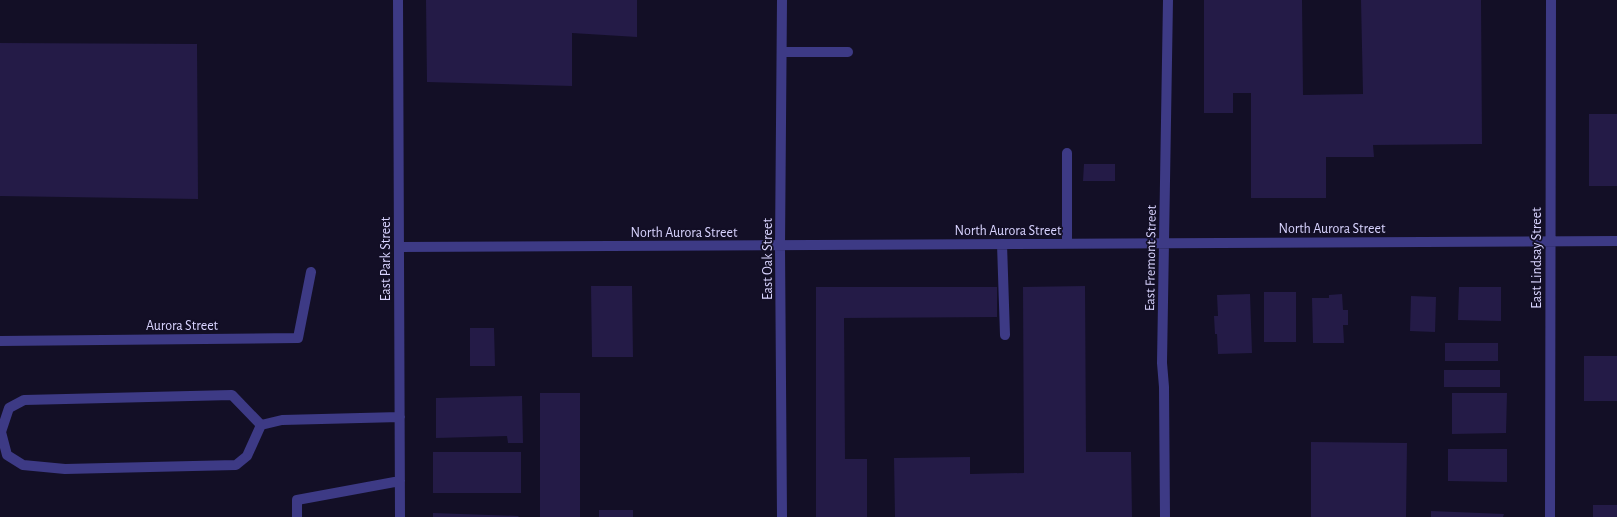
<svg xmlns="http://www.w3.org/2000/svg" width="1617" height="517" viewBox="0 0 1617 517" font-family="'Alegreya Sans',sans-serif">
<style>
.building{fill:#241b47}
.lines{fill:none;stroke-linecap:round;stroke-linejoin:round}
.minor{stroke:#3d3a85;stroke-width:10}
.labels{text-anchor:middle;stroke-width:3.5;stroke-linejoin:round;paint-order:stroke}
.street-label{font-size:14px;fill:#d9d4ff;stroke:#130f26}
</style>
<rect width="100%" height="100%" fill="#130f26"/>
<path class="building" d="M426,0H637V37L572,33V86L427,82Z
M1204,0H1302L1303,95L1363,94L1361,0H1481L1482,144L1373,145L1374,157H1326V198H1251V93H1233V113H1204Z
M0,43L197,44L198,199L0,196Z
M1589,114H1617V186H1589Z
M1084,164H1115V181H1083Z
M591,286H632L633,357H592Z
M1085,286L1086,452H1131L1132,517H895L894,458L970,457V474L1024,473L1023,287Z
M816,287H997V317L844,318L845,459H867V517H816Z
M1459,287H1501V321L1458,320Z
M1264,292H1296V342H1264Z
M1250,294L1252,353L1218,354L1217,334H1215L1214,316H1218L1217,295Z
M1342,294L1343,310H1348V325H1343L1344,343H1313L1312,298H1329V295Z
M1411,296L1436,297L1435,332L1410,331Z
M470,328H494L495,366H470Z
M1445,343H1498V361H1445Z
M1584,356H1617V401H1584Z
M1444,370H1500V387H1444Z
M540,393H580V517H540Z
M1452,393H1507L1506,433L1452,434Z
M522,396L523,443H508L507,436L436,438V398Z
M1311,442L1407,443L1406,517H1311Z
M1448,449H1507V482L1448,481Z
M433,452H521V493H433Z
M1593,505H1617V517H1593Z
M599,510H633V517H599Z
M1431,511L1504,514L1503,517H1431Z
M433,513L519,516L518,517H433Z"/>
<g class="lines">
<path class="minor" d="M398,0L400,517
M782,0L780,246L782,517
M782,52H848
M1067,153V243
M1002,244L1005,335
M399,247L1617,241
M0,341L298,338L311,272
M261,425L247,456L236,465L65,469L23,465L7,455L1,432L9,408L24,400L232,395L261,425L282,420L400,417
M297,517V500L400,481
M1165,517L1164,387L1162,363L1168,0
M1550,517L1551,0"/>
</g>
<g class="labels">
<g class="street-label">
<text x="1332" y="233">North Aurora Street</text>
<text x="1008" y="235">North Aurora Street</text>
<text x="684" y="237">North Aurora Street</text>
<text transform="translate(1150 258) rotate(-89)" y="5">East Fremont Street</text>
<text transform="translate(1536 258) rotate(-90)" y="5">East Lindsay Street</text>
<text transform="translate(385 259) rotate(-90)" y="5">East Park Street</text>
<text transform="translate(767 259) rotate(-90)" y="5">East Oak Street</text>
<text x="182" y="330">Aurora Street</text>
</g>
</g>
</svg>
